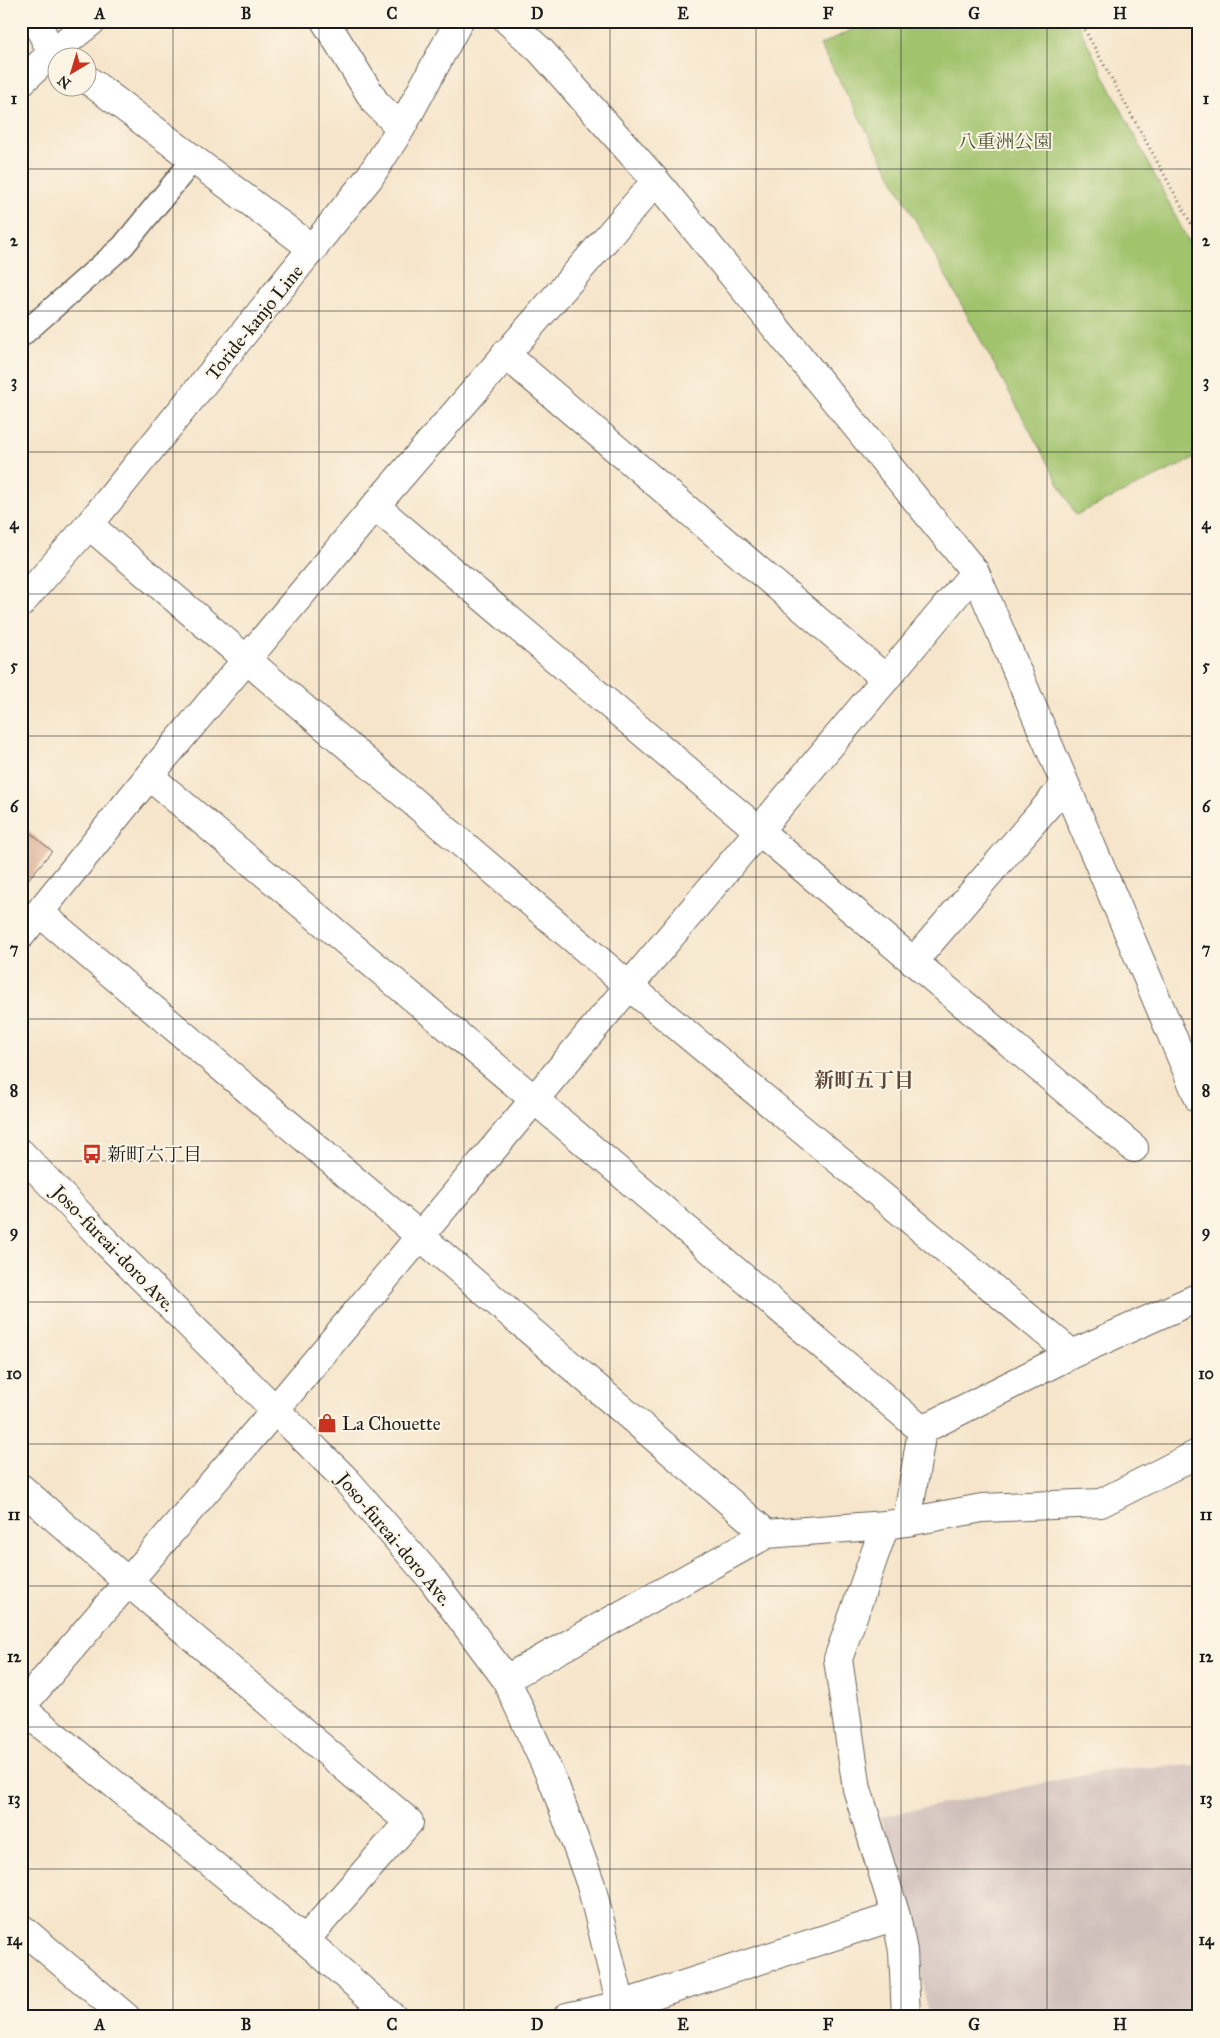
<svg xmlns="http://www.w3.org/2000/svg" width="1220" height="2038" viewBox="0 0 1220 2038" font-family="'IM FELL Great Primer','Noto Serif JP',serif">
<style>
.industrial{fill:#d0c0bc}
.green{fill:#a0c36c;stroke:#5e7044}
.building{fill:#d39a7d}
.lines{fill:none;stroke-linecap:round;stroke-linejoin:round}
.service-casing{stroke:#686259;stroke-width:25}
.minor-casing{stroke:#686259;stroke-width:30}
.tertiary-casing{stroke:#686259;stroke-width:30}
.path{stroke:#686259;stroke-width:3;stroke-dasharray:1 4;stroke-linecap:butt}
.service{stroke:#fff;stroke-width:22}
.minor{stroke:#fff;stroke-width:28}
.tertiary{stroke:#fff;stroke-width:28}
.grid{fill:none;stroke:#1c1c1c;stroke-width:1;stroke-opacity:0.55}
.labels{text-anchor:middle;stroke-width:4;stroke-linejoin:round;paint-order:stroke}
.park-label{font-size:19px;fill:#4a5638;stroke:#fcf5e5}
.street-label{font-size:19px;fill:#1c1c1c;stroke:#fcf5e5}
.poi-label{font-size:19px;fill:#1c1c1c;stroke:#fcf5e5;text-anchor:start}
.neighbourhood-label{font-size:20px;font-weight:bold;fill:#5c483e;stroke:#fcf5e5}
.neatline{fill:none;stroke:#1c1c1c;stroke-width:2}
.grid-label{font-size:16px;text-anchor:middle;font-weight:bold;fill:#1c1c1c}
</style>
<rect width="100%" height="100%" fill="#fcf5e5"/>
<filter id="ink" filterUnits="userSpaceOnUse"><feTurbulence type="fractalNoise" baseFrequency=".02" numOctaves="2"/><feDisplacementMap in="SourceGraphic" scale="10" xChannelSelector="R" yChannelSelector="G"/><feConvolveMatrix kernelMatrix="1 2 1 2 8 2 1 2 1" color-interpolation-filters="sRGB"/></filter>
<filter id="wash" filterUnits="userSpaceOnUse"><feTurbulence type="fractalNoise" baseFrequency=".0096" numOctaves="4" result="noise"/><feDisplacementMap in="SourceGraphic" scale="20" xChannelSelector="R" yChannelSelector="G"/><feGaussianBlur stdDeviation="1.12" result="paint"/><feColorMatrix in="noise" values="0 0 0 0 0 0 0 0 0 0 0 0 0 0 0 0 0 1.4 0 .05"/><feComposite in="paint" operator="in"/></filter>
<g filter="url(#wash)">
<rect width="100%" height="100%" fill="#f6e5cb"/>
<path class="industrial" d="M1199,1765V2017H928L919,1951L880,1817L1113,1769Z"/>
<path class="green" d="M871,21H1076L1199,262V456L1076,515L820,45Z"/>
<g id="blocks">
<path class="building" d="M21,825L52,851L21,888Z"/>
</g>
</g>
<g filter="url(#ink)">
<use href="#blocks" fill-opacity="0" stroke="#686259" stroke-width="1"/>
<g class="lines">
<defs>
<path id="service" d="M21,336L123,246L193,160"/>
<path id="minor" d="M36,21L52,53L58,58
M325,21L375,102L401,128
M508,21L541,51L656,181L975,572L1199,1099
M88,80L313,249
M21,82L52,53L92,21
M505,354L886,679
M375,506L1134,1148
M89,525L629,986L1072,1354
M149,776L535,1100L922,1430
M40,913L420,1236L767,1534
M21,935L149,776L375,506L656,181
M913,962L1065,785
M922,1430L1072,1354L1199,1297
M21,1488L128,1582L409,1822L305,1940
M907,1522L982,1508L1101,1503L1199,1453
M506,1679L767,1534L885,1525
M21,1707L275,1410L975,572
M21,1708L305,1940L393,2017
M21,1928L126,2017
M567,2017L621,2005L896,1916
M906,2017L903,1951L896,1916L857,1789L838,1659L885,1525L907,1522L922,1430"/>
<path id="tertiary" d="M21,603L89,525L369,178L401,128L459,21
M21,1153L105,1241L348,1482L431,1578L506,1679L555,1786L591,1885L624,2017"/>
</defs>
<use href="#service" class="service-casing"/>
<use href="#minor" class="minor-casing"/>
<use href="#tertiary" class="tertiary-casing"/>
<path class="path" d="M1080,21L1199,238"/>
<use href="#service" class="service"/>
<use href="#minor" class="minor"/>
<use href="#tertiary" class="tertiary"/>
</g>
</g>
<path class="grid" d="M173,21V2017M319,21V2017M464,21V2017M610,21V2017M756,21V2017M901,21V2017M1047,21V2017M21,169H1199M21,311H1199M21,452H1199M21,594H1199M21,736H1199M21,877H1199M21,1019H1199M21,1161H1199M21,1302H1199M21,1444H1199M21,1586H1199M21,1727H1199M21,1869H1199"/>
<defs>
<symbol id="bus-bare" viewBox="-9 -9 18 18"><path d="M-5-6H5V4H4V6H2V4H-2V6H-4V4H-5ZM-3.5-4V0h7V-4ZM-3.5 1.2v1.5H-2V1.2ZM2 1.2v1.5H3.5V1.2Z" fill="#c8321e" stroke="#fcf5e5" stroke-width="2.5" paint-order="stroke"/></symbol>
<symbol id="shop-bare" viewBox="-9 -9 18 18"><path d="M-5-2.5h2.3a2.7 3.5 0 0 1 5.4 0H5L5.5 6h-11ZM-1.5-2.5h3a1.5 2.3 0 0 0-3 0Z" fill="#c8321e" stroke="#fcf5e5" stroke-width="2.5" paint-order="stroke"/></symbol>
</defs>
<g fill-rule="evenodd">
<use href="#bus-bare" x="78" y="1140" width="28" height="28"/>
<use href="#shop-bare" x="313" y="1409" width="28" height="28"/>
</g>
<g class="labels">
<g class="park-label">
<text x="1005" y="148">八重洲公園</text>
</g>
<g class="street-label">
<text transform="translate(254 322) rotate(-51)" y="7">Toride-kanjo Line</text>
<text transform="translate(114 1248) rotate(46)" y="7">Joso-fureai-doro Ave.</text>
<text transform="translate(395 1539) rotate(50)" y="7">Joso-fureai-doro Ave.</text>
</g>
<g class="poi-label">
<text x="107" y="1161">新町六丁目</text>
<text x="342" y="1430">La Chouette</text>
</g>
<g class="neighbourhood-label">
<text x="864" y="1087">新町五丁目</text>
</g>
</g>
<rect width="1220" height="2038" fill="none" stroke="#fcf5e5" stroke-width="55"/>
<g transform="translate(72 72) rotate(218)"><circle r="24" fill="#fcf5e5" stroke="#a29e95"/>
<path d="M0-4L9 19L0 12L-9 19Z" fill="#c8321e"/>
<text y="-8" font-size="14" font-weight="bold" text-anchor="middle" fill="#1c1c1c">N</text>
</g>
<rect x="28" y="28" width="1164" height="1982" class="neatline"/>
<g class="grid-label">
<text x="100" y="19">A</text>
<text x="246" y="19">B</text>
<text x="392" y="19">C</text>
<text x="537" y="19">D</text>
<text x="683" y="19">E</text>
<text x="828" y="19">F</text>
<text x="974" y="19">G</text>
<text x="1120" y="19">H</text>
<text x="14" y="104">1</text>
<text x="1206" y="104">1</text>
<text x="14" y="246">2</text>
<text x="1206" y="246">2</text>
<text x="14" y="387">3</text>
<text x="1206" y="387">3</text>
<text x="14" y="529">4</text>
<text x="1206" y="529">4</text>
<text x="14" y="671">5</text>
<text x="1206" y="671">5</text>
<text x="14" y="812">6</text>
<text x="1206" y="812">6</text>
<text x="14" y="954">7</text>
<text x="1206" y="954">7</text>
<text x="14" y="1096">8</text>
<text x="1206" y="1096">8</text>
<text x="14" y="1237">9</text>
<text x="1206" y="1237">9</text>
<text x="14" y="1379">10</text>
<text x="1206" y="1379">10</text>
<text x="14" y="1520">11</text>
<text x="1206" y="1520">11</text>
<text x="14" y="1662">12</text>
<text x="1206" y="1662">12</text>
<text x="14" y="1804">13</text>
<text x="1206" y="1804">13</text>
<text x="14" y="1945">14</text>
<text x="1206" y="1945">14</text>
<text x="100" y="2030">A</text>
<text x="246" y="2030">B</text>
<text x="392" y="2030">C</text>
<text x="537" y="2030">D</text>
<text x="683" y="2030">E</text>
<text x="828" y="2030">F</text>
<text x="974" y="2030">G</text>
<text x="1120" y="2030">H</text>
</g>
</svg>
